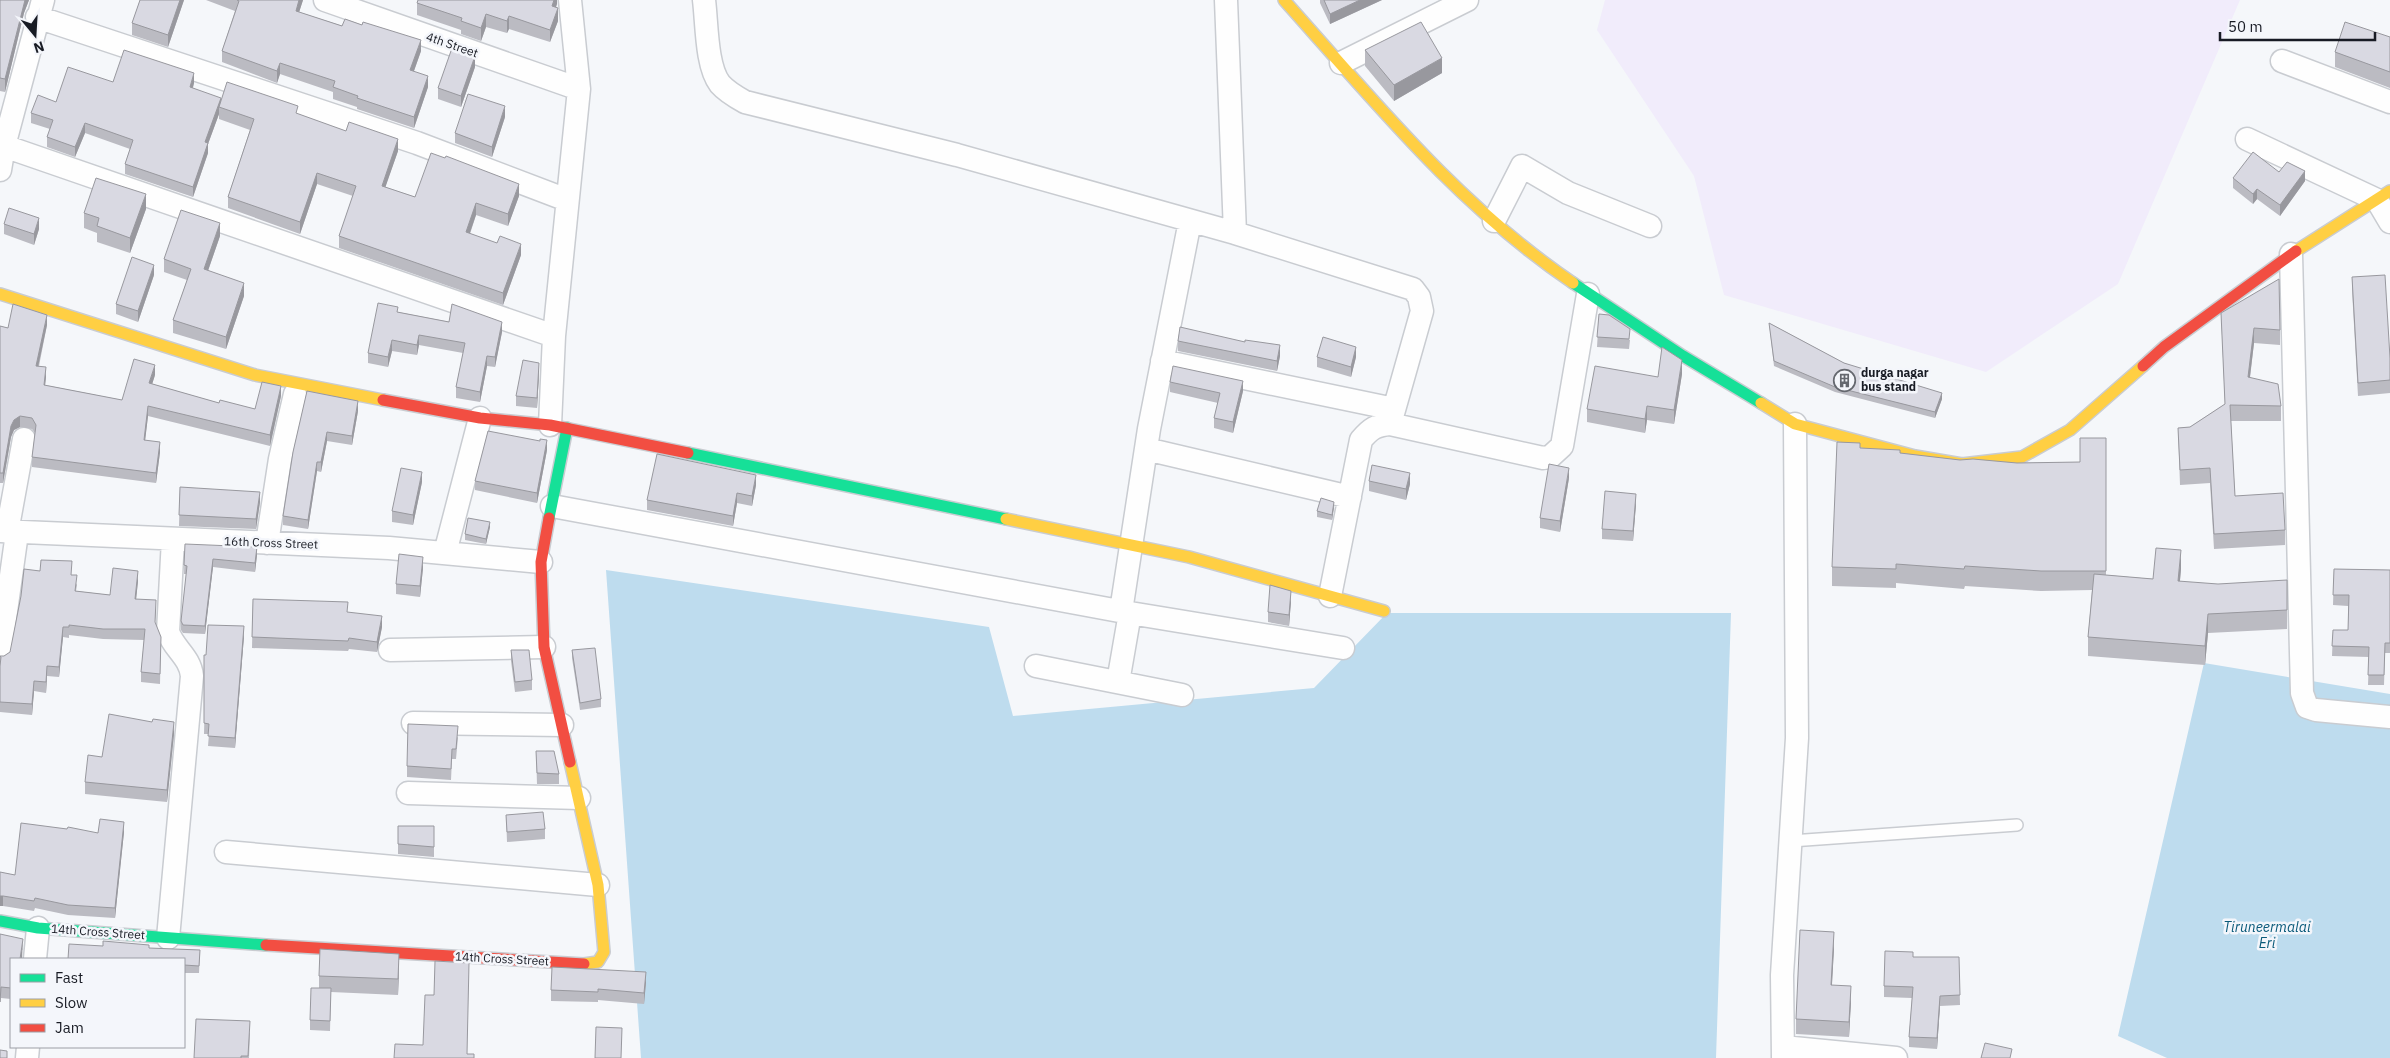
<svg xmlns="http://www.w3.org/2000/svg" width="2390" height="1058" viewBox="0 0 2390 1058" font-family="'IBM Plex Sans',sans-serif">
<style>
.green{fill:#f1ecfb}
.water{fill:#bedcee}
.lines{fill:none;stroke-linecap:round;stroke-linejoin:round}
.lane-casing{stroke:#c9ccd1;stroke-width:14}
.street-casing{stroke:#c9ccd1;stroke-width:25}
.fast-casing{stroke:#c9ccd1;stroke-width:14}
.slow-casing{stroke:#c9ccd1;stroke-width:14}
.jam-casing{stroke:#c9ccd1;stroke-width:14}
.lane{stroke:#fefefe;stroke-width:11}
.street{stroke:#fefefe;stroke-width:22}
.fast{stroke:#16e098;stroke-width:11}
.slow{stroke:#ffcf43;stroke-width:11}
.jam{stroke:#f24e42;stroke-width:11}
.wall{fill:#bbbbc2}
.shaded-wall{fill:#98989e}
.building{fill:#d9d9e2;stroke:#98989e}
.labels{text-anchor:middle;stroke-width:5;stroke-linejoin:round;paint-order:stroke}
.street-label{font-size:12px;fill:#181b24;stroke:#f4f6fb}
.poi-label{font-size:12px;font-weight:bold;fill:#181b24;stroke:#f4f6fb;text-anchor:start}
.water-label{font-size:14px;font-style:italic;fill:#0a5a7a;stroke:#f4f6fb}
</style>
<rect width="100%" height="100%" fill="#f5f7fa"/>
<path class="green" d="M1605,0H2240L2118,284L1986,372L1724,295L1694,176L1597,30Z"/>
<path class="water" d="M606,570L989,627L1013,716L1314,688L1387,613H1731L1716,1058H641Z
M2204,663L2390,694V1058H2167L2118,1036Z"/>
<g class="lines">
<defs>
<path id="lane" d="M1791,841L2017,825"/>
<path id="street" d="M325,0L579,89
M704,0C707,23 706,66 720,84C727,92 736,97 745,102L957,155L1235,233L1413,289L1419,297L1422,311L1390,424
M1226,0L1235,233
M37,17L417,143L567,200
M2282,61L2390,102
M1341,63L1467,0
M2247,139L2377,200L2390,222
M4,146L554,336
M0,170L4,146L43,0
M1494,221L1522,166L1568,193L1650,226
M2291,254L2302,693L2307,707L2316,710L2390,717
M1162,361L1394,409
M550,425L554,336L579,89L570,0
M1146,449L1350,497
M552,506L1130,613L1343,648
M0,531L389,548L541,562
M7,532L24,439
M267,543L280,459L295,394
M445,553L480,418
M1330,596L1361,440C1370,429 1376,425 1390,424L1543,458L1550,457L1562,446L1588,294
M1121,611L1149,429L1190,221
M390,650L544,647
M0,654L17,533
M1036,666L1182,695
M1118,682L1130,613
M413,723L562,725
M408,793L579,798
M226,852L598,885
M168,938L192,676C190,657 174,649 168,632L173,539
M35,959L38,928
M1783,1047L1896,1058
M27,1058L28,1047
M1783,1058L1782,975L1797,738L1795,424"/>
<path id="fast" d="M1573,283L1683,356L1761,403
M688,453L1006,519
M549,518L567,428
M0,921L38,928L266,945"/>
<path id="slow" d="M1284,0C1376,103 1458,205 1573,283
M2296,251L2390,191
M0,294L255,375L383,400
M1761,403L1795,424L1915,456L1962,464L2022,457L2070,430L2143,366
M1006,519L1189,557L1384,611
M570,762L598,885L604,952L598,962L584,964"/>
<path id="jam" d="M2143,366L2164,347L2296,251
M383,400L480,418L550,425L688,453
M549,518L541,562L544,647L570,762
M266,945L584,964"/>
</defs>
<use href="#lane" class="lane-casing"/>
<use href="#street" class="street-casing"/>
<use href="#fast" class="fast-casing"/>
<use href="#slow" class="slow-casing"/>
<use href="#jam" class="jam-casing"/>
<use href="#lane" class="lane"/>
<use href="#street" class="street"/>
<use href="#fast" class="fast"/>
<use href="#slow" class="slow"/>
<use href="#jam" class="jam"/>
</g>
<path class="wall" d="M0,0H29L24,13L5,92L0,91Z
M140,0H184L168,47L132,35V23Z
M206,0H303L299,12L421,51L414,71L428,87L414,128L357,109V107L333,99V92L280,74L277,83L222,62V51L235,11Z
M557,0L556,8L558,21L550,42L509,29L507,33L486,27L481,41L461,34V30L417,15V3Z
M1320,0H1382L1330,24L1320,3Z
M2390,37V88L2335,67V52Z
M1365,50L1442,73L1394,101L1365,66Z
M475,67L461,107L438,99V88Z
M113,82L194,83L193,88L221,101L298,114L398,151L385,187L415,197L519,196L508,226L476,215L470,234L521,255L503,305L339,248V236L353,196L317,184L300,234L228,208V197L250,130L219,119V114L208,144V153L193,197L125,174V164L130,149L85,133L75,157L47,147V137L50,129L31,123V113L56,102Z
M505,117L492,157L455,143V133Z
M2233,178L2305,181L2280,216L2257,199L2253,204L2233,188Z
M146,209L130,253L97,242V233L84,228V213Z
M4,224L39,229L34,245L4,234Z
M220,236L208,271L244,296L226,349L173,333V320L187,280L164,272V259Z
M154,275L138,322L116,314V304Z
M2352,277L2390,358V393L2358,396L2352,290Z
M398,312L502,332L495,367L487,366L480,402L456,398V387L463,353L419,345L417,355L392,351L388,367L368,363V353Z
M2221,313L2280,330V345L2254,343L2250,378L2281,406V421H2231L2235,496L2285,530V545L2214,549L2210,483L2180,485L2178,428L2190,427L2225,404Z
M1599,314L1630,340L1629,349L1597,347Z
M1769,323L1844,363L1942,399L1935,418L1835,392L1774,366Z
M47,325L39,366L46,377L45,385L122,400L155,375L152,384L219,403L255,409L281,396L270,446L148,416L145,440L160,452L156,483L32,467V457L35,433L32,429L20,427L14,430L11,437L3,483H0V326L8,328Z
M1178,341L1245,342L1280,356L1277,371L1178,351Z
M1317,357H1356L1351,377L1317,367Z
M539,374L537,408L516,406V396Z
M1682,374L1674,424L1647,420L1645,433L1587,422V409L1658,377Z
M1170,382L1243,391L1233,433L1214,428V418L1218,403L1170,392Z
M358,411L352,445L327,441L321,472L317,471L308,529L283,525V516L293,452Z
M2106,438V575L2153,579L2181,569L2180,581L2287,610V629L2208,633L2205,665L2088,656V637L2092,590L2041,591L1965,586L1964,589L1896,583V588L1832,586V567L1860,448L1960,460L2017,463L2080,462Z
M547,450L537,503L475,490V481Z
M1569,478L1560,532L1540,528V518Z
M1369,481L1410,484L1406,500L1369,491Z
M422,482L413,525L392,522V511Z
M756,485L752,506L737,503L733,526L647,510V500Z
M180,487L260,502L256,529L179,526Z
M1636,504L1633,541L1602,539V529Z
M1334,507L1332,520L1317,517V511Z
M490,527L486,544L465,540V534Z
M185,544L257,555L255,572L213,567L205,634L183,633L181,630V621L187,574H184Z
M423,568L420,597L396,594V584Z
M2334,569L2390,570V653H2385L2384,685H2368L2369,657L2332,656L2333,630H2348V606L2333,605Z
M72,575L77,585L76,591L110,595L138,581L136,599L156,610L155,623L161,637L160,684L141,682V672L144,640L103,639L69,635V638L63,637L59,677L47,676L46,693L34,691L32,715L0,712V656H4L10,652Z
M253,599L348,613L382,627L377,652L349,649L348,651L252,648Z
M1291,601L1289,626L1268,622V612Z
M244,636L235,748L208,746L209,734H204L206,655Z
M511,650L532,680V690L515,692L511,661Z
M572,650L601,699V707L580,710L572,658Z
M152,722L174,734L167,802L85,794V782L102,757Z
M458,737L456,759H452L451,780L407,777V766Z
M536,751L559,774V784H537Z
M506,815L545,829V839L507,842Z
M398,826H434V857L398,854Z
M124,832L115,918L68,915L35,908L34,911L3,906L0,872L15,875L98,833Z
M0,934L23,949L11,959V999L1,998Z
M149,948L200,950L199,973H184V959Z
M1834,948L1832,985L1851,1001L1849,1037L1796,1034V1019Z
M1913,957H1959L1960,1005L1940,1006L1937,1049L1909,1047V1037L1912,998L1884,997V986Z
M399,969L398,995L331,992L330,1031L310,1030V1020L319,988V976Z
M646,982L644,1004L598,1000V1002L551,1001V990Z
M250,1033L249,1058H194Z"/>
<path class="shaded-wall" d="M25,0H29L24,13L5,92V79Z
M180,0H184L168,47V35Z
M299,0H303L296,22V11Z
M554,0H557V4L552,19V6Z
M1360,0H1382L1330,24V14Z
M558,8V21L550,42V30Z
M486,14V27L481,41V28Z
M509,16V29L507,33V21Z
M421,40V51L410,82V70Z
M475,56V67L461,107V96Z
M1442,58V73L1394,101V85Z
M280,63V74L277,83V71Z
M194,73V83L190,97V87Z
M428,76V87L414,128V117Z
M221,98V108L219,107V114L208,144V153L193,197V187L205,142Z
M505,106V117L492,157V147Z
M85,123V133L75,157V147Z
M398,139V151L382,197V186Z
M2305,171V181L2280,216V205Z
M317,173V184L300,234V222Z
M519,184V196L508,226V214Z
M2257,189V199L2253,204V194Z
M146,194V209L130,253V238Z
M476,203V215L466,244V232Z
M39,218V229L34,245V234Z
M220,223V236L204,282V269Z
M521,244V255L503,305V293Z
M154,265V275L138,322V311Z
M244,283V296L226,349V337Z
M47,315V325L36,376V366Z
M502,322V332L495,367V357Z
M2254,328V343L2248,392V377Z
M419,335V345L417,355V345Z
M392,340V351L388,367V357Z
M1280,345V356L1277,371V361Z
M1356,347V357L1351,377V367Z
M487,356V366L480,402V392Z
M1682,360V374L1674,424V410Z
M539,363V374L537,408V398Z
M155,365V375L149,394V383Z
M46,367V377L44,395V385Z
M1243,381V391L1233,433V422Z
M281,386V396L270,446V435Z
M1942,393V399L1935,418V412Z
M358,401V411L352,445V436Z
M148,406V416L144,450V440Z
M1647,406V420L1645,433V419Z
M20,416V427L14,430L11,437L3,483V473L11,426L14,420Z
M327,432V441L321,472V462Z
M547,440V450L537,503V493Z
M160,442V452L156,483V473Z
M317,462V471L308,529V520Z
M1569,468V478L1560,532V521Z
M422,472V482L413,525V515Z
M1410,473V484L1406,500V489Z
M756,475V485L752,506V496Z
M260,492V502L256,529V519Z
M737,493V503L733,526V516Z
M1636,494V504L1633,541V531Z
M1334,502V507L1332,520V515Z
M490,522V527L486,544V539Z
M257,547V555L255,572V563Z
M2181,550V569L2178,600V581Z
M423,557V568L420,597V586Z
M213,559V567L205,634V626Z
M138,571V581L135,610V599Z
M1291,591V601L1289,626V615Z
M2208,614V633L2205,665V646Z
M382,616V627L377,652V642Z
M244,626V636L235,748V738Z
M63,627V637L59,677V667Z
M47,666V676L46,693V682Z
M34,681V691L32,715V704Z
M174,722V734L167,802V790Z
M124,822V832L115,918V908Z
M0,896H3V906H0Z
M1834,932V948L1831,1000V985Z
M23,939L22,959H20Z
M399,954V969L398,995V979Z
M646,972V982L644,1004V993Z
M1851,986V1001L1849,1037V1022Z
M1940,996V1006L1937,1049V1038Z"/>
<path class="building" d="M0,0H25L5,79L0,78Z
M140,0H180L168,35L132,23Z
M237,0H299L296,11L342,26L345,19L362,25L363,22L421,40L410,70L428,76L414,117L357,98L358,96L333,87L335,81L280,63L277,71L222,51L239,1Z
M418,0H554L552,6L558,8L550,30L509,16L507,21L486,14L481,28L461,21L462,18L417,3Z
M1324,0H1360L1330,14Z
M1421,22L1442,58L1394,85L1365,50Z
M2345,22L2390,37V72L2335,52Z
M452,48L475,56L461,96L438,88Z
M124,50L194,73L190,87L221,98L205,142L208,143L193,187L125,164L133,140L85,123L75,147L47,137L53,120L31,113L38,95L56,102L68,67L113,82Z
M227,82L298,106L296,113L346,131L349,122L398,139L382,186L415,197L431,153L445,158L446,156L519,184L508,214L476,203L466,232L497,243L500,236L521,244L503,293L339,236L356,186L317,173L300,222L228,197L254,119L219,107Z
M468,94L505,106L492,147L455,133Z
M2253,152L2279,172L2287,162L2305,171L2280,205L2257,189L2253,194L2233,178Z
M96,178L146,194L130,238L97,226L99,218L84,213Z
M9,208L39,218L34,234L4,224Z
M181,210L220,223L204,269L244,283L226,337L173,320L191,269L164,259Z
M132,257L154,265L138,311L116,304Z
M2385,275L2390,358V380L2358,383L2352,277Z
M2279,279L2280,330L2254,328L2248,377L2278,384L2281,406L2230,405L2235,496L2283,493L2285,530L2214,534L2210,468L2180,470L2178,428L2190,427L2225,404L2221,313Z
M378,303L398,307L397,312L449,322L452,304L502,322L495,357L487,356L480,392L456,387L465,343L419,335L417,345L392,340L388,357L368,353Z
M13,304L47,315L36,366L46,367L44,385L122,400L134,359L155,365L149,383L219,403L220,400L255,409L262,382L281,386L270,435L148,406L144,440L160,442L156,473L32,457L36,425L32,418L20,416L14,420L11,426L3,473H0V326L8,328Z
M1599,314L1609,315L1630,329L1629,339L1597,337Z
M1769,323L1844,363L1942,393L1935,412L1835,387L1774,361Z
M1180,327L1245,342V340L1280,345L1277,361L1178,341Z
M1323,337L1356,347L1351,367L1317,357Z
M1662,347L1682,360L1674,410L1647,406L1645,419L1587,409L1595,366L1658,377Z
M523,360L539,363L537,398L516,396Z
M1173,366L1243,381L1233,422L1214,418L1220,393L1170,382Z
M307,391L358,401L352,436L327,432L321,462H317L308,520L283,516L293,452Z
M488,431L540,441V439L547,440L537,493L475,481Z
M2080,438H2106V571H2041L1965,566L1964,569L1896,564V569L1832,567L1837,442L1860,443V448L1900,450V453L1960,460L1973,459L2017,463L2080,462Z
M657,454L756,475L752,496L737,493L733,516L647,500Z
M1549,464L1569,468L1560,521L1540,518Z
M1372,465L1410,473L1406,489L1369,481Z
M401,468L422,472L413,515L392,511Z
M180,487L260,492L256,519L179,515Z
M1605,491L1636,494L1633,531L1602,529Z
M1321,498L1334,502L1332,515L1317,511Z
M468,518L490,522L486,539L465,534Z
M185,544L257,547L255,563L213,559L205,626L183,625L181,621L187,566L184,565Z
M2156,548L2181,550L2178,581L2218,584L2287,580V610L2208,614L2205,646L2088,637L2094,574L2153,579Z
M399,554L423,557L420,586L396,584Z
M41,560L72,561L71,575H77L75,591L110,595L113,568L138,571L135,599L156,600L155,622L161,637L160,674L141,672L145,629H103L69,625V627H63L59,667L47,666L46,682L34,681L32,704L0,702V666L1,657L0,656H4L10,652L21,596L24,569L40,571Z
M2334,569L2390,570V643H2385L2384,675H2368L2369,647L2332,646L2333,630H2348L2349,595H2333Z
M1270,585L1291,591L1289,615L1268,612Z
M253,599L348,602L347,612L382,616L377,642L349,638L348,641L252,637Z
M208,625L244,626L235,738L208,736L209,724L204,723V655H206Z
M595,648L601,699L580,703L572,650Z
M511,650H529L532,680L515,682Z
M109,714L152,722L153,719L174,722L167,790L85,782L88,755L102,757Z
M408,724L458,726L456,749H452L451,769L407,766Z
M536,751H554L559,774L537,773Z
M543,812L545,829L507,832L506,815Z
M100,819L124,822L115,908L68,905L35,898L34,901L3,896H0V872L15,875L21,823L67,829L68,827L98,833Z
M398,826H434V847L398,844Z
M1800,930L1834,932L1831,985L1851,986L1849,1022L1796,1019Z
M0,934L23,939L20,959H11V988L1,987L0,1002Z
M103,941L149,945V948L200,950L199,966L184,965V959H68L69,944L103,946Z
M320,949L399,954L398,979L319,976Z
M1885,951L1913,952V957H1959L1960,995L1940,996L1937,1038L1909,1037L1913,987L1884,986Z
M435,961L469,963L467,1054H474V1058H394L395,1044L423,1045L425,995H434Z
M552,967L646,972L644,993L598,989V992L551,990Z
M311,988H331L330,1021L310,1020Z
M196,1019L250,1021L248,1056H241V1058H194Z
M596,1027L622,1028L621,1058H595Z
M1985,1043L2012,1049L2010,1058H1981Z
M0,1050L7,1051V1058H0Z"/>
<defs>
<symbol id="building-ring" viewBox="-11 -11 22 22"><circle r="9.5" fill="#f4f6fb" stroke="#65686f" stroke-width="1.5"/><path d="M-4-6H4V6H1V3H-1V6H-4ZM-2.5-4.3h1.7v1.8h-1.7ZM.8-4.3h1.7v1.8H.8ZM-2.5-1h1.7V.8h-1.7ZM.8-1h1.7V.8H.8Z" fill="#65686f"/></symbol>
</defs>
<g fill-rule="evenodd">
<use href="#building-ring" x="1832" y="368" width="25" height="25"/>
</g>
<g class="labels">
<g class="street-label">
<text transform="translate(452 45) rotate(19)" y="4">4th Street</text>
<text transform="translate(271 543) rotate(2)" y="4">16th Cross Street</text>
<text transform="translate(98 932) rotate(4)" y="4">14th Cross Street</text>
<text transform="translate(502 959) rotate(3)" y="4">14th Cross Street</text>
</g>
<g class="poi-label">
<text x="1861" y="377">durga nagar<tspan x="1861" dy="14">bus stand</tspan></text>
</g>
<g class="water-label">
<text x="2267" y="932">Tiruneermalai<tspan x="2267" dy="16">Eri</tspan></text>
</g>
</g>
<rect x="10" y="958" width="175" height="90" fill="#f4f6fb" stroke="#9c9ea5"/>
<rect x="20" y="974" width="25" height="8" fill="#16e098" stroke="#9c9ea5"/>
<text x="55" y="983" font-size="15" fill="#181b24">Fast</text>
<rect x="20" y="999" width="25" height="8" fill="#ffcf43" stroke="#9c9ea5"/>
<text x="55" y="1008" font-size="15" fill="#181b24">Slow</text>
<rect x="20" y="1024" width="25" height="8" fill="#f24e42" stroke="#9c9ea5"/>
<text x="55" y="1033" font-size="15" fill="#181b24">Jam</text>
<g transform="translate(35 35) rotate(162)" stroke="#f4f6fb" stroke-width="4" paint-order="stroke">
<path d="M0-4L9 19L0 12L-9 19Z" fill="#181b24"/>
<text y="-8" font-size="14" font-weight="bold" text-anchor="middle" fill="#181b24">N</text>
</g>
<path d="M2220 32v8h155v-8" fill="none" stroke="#181b24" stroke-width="2.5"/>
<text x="2228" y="32" font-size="15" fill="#181b24" stroke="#f4f6fb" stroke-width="4" paint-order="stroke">50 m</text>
</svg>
